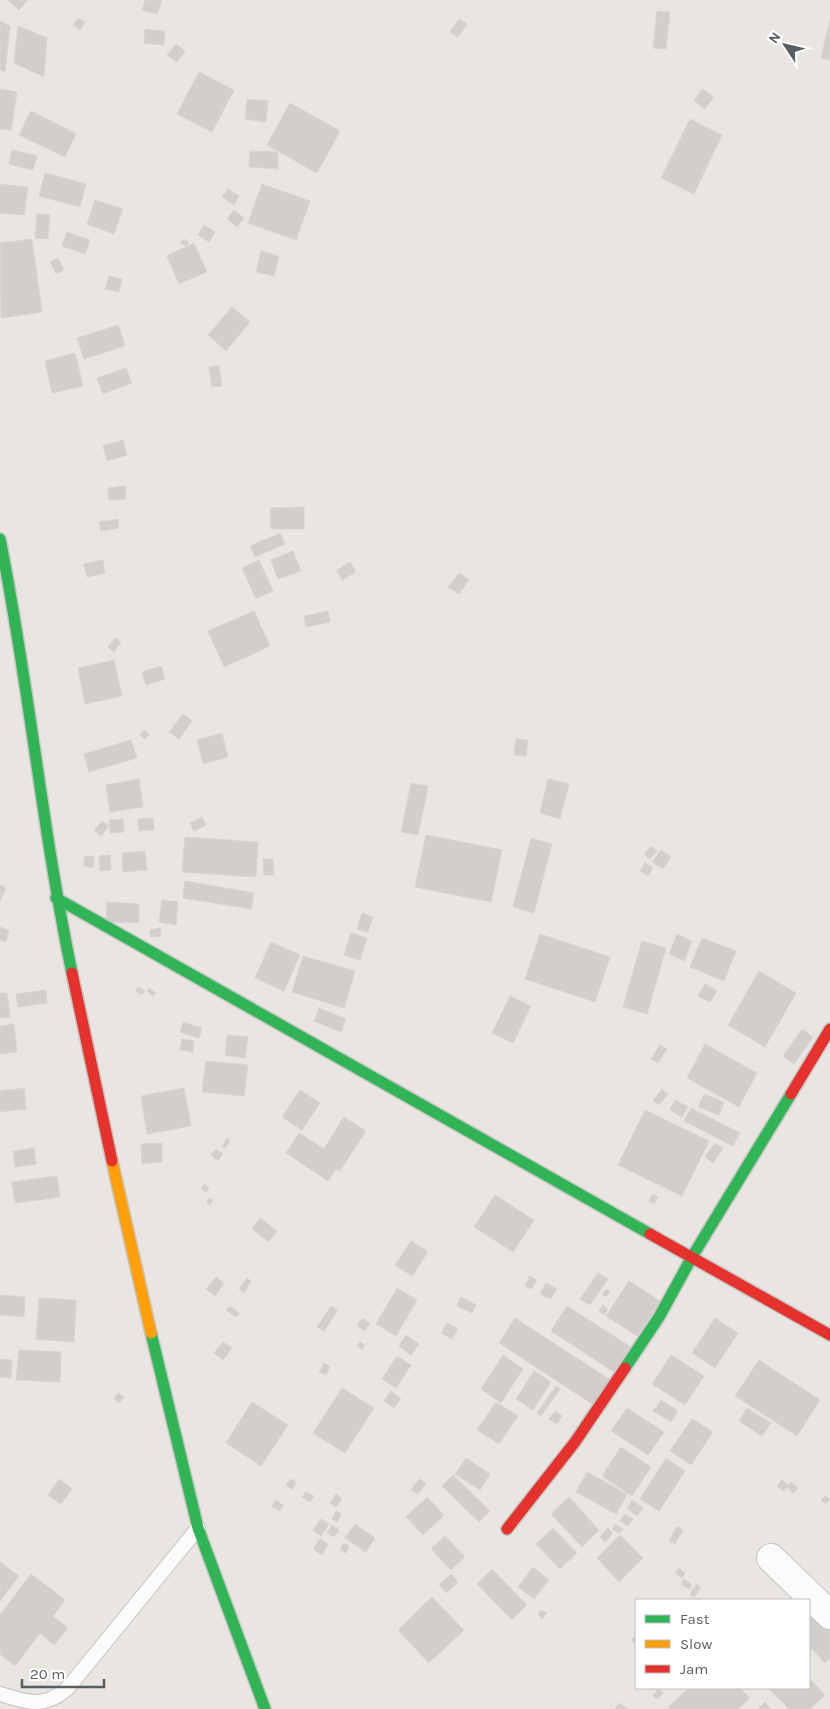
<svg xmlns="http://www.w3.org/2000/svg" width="830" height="1709" viewBox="0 0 830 1709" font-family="Karla,sans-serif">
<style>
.building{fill:#d1cecc;stroke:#d8d5d1}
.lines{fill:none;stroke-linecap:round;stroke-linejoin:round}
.lane-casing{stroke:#c4c3c3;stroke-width:16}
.street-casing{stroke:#c4c3c3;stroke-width:30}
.fast-casing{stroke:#c5c5c5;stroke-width:14}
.slow-casing{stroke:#c5c5c5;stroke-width:14}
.jam-casing{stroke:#c5c5c5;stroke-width:14}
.lane{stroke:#fcfbfb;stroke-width:14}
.street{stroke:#fcfbfb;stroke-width:28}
.fast{stroke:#30b455;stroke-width:11}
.slow{stroke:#ff9f0a;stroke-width:11}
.jam{stroke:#e5322d;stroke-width:11}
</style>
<rect width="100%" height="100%" fill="#e9e6e2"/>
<path class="building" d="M8,0H28L19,10Z
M145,0H162L157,14L142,10Z
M657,11L670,12L666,49L653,48Z
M78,18L85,22L80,30L73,25Z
M459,19L467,24L458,37L450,32Z
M830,20V60L821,58Z
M0,21L10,26L5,72L0,70Z
M18,26L47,38L44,77L14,63Z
M145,29L165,31L164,45L144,43Z
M176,44L185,51L177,62L167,55Z
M199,72L234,90L212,132L177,114Z
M0,89L17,92L11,130L0,129Z
M702,89L714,97L705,109L694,101Z
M247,99L268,101L266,122L245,119Z
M290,103L340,131L317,173L267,145Z
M31,111L76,134L65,157L19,135Z
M690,119L722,135L694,194L661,178Z
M12,150L37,156L33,170L9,164Z
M250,151L278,152V169L249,167Z
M45,173L86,184L80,207L39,196Z
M0,184L28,187L24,215L0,213Z
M262,184L310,201L296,240L248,223Z
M228,189L239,196L234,205L222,197Z
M95,200L123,209L114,234L87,224Z
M234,210L244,218L237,227L227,219Z
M37,214L50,215L48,239L35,238Z
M204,225L215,232L209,242L198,235Z
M67,232L90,240L85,254L62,246Z
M32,239L42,312L1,318L0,243Z
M184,239L189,242L186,246L180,243Z
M194,243L207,272L179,284L167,256Z
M261,251L279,256L274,276L256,272Z
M58,258L64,270L56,274L50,262Z
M109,276L122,279L119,292L105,289Z
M232,307L250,322L226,351L208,335Z
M118,325L125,346L84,359L77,338Z
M75,353L83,386L52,393L45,361Z
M219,366L222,386L212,387L209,367Z
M126,368L132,383L103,394L97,378Z
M123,440L127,455L107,461L103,446Z
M125,486L126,499L109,500L108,488Z
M304,507V529H271L270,508Z
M118,519L119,528L101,531L99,522Z
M280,533L285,544L255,557L250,546Z
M293,551L301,571L278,579L271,560Z
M103,560L105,573L87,577L84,564Z
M259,560L273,591L256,599L242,568Z
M350,562L356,572L342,580L337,570Z
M459,573L469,580L459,594L448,587Z
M254,611L270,646L224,667L208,631Z
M328,611L330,622L306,627L304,616Z
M115,638L121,642L114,652L108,647Z
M114,660L122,696L85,704L78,668Z
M161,666L165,679L146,685L142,672Z
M183,714L192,721L179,739L169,732Z
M144,730L149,734L145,739L140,735Z
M222,733L228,757L203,764L197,740Z
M516,739L528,740L526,756L514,755Z
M131,740L137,758L89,772L84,754Z
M139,779L143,807L110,812L106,785Z
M548,779L569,784L560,819L540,813Z
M411,783L428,786L418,835L401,832Z
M202,817L206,825L194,831L190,823Z
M153,818L154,830L139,831L138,819Z
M123,819L124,832L110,833L109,820Z
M102,821L109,826L101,836L94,830Z
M426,835L502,850L491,902L415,887Z
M185,837L258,842L256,877L182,872Z
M531,838L552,844L534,913L513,907Z
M651,846L657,851L650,859L644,854Z
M661,850L671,857L663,869L652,862Z
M145,851L147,870L123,872L122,853Z
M110,855L111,870L100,871L99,856Z
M94,856V867H84V857Z
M263,859H273L274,875H264Z
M645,863L653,868L648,876L640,871Z
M185,881L254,893L251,909L183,898Z
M0,885L6,888L0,902Z
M162,900L178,902L176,925L159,922Z
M107,902L139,904V923L106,922Z
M362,913L373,917L368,932L357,929Z
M0,927L9,930L6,942L0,940Z
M160,928L161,936L150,937V930Z
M351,933L367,938L360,960L344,955Z
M540,934L610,957L595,1002L525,979Z
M677,934L692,941L684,961L669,954Z
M702,938L736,951L724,981L690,967Z
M642,941L666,948L647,1014L623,1007Z
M271,942L300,955L284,991L255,978Z
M303,956L355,971L344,1008L292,992Z
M759,971L796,993L765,1047L728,1025Z
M705,984L717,991L710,1002L698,996Z
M138,987L145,991L142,995L136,991Z
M149,988L156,993L153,996L147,991Z
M46,990L47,1003L18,1007L16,994Z
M0,993H7L10,1017L0,1018Z
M510,996L531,1006L513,1043L492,1033Z
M319,1008L346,1019L341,1032L314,1021Z
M183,1022L202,1028L199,1038L180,1032Z
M14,1024L17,1052L0,1054V1026Z
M802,1029L813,1037L794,1064L783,1056Z
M227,1035L248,1037L245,1058L225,1055Z
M182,1039L194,1041L193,1052L180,1050Z
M705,1044L757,1073L739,1107L687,1078Z
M660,1045L667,1049L658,1063L651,1059Z
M206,1061L248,1065L244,1096L202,1092Z
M24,1088L26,1109L0,1112V1091Z
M184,1088L191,1126L147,1134L141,1096Z
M662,1089L668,1094L659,1105L653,1101Z
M300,1090L320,1103L302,1130L282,1117Z
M704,1094L724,1102L719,1115L698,1107Z
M675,1100L688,1107L682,1117L670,1110Z
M691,1108L740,1133L733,1146L684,1121Z
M645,1110L709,1141L682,1196L618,1165Z
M344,1117L366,1131L340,1171L336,1169L328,1181L286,1153L299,1133L324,1149Z
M227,1138L230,1141L225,1148L222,1146Z
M162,1143V1162L142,1164L141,1144Z
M715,1143L723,1148L713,1163L705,1157Z
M34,1148L36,1164L15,1167L13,1151Z
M216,1149L223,1154L218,1161L211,1155Z
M57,1176L60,1197L15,1203L12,1182Z
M204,1184L209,1188L206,1192L201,1189Z
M653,1194L658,1197L654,1204L649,1201Z
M495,1195L534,1220L513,1252L474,1227Z
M210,1198L213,1200L210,1205L206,1202Z
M260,1218L277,1231L269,1242L252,1229Z
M411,1241L428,1252L412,1276L395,1265Z
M598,1273L608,1279L590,1305L580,1299Z
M530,1276L537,1280L531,1289L525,1286Z
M216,1277L224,1283L215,1296L206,1289Z
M247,1278L251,1281L244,1293L239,1289Z
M629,1281L660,1301L637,1336L606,1316Z
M546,1283L557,1289L551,1299L540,1294Z
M397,1288L417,1300L396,1336L376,1324Z
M607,1289L610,1292L606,1297L602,1294Z
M0,1295L25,1297L24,1317L0,1315Z
M461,1297L476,1305L472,1313L457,1306Z
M39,1298L76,1300L74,1342L36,1339Z
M603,1305L608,1309L604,1315L599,1311Z
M230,1306L239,1313L236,1317L226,1310Z
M331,1306L338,1310L324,1331L317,1327Z
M567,1306L631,1347L614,1372L551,1331Z
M363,1318L370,1324L364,1331L357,1325Z
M515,1318L612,1381L595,1406L499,1343Z
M715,1318L738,1333L715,1368L692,1353Z
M447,1323L458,1329L452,1339L441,1333Z
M406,1335L419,1344L411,1355L399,1346Z
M223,1342L232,1348L223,1360L214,1353Z
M360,1342L365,1345L362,1349L357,1346Z
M19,1350L61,1352L60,1382L16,1380Z
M503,1355L523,1369L501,1403L481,1389Z
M671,1355L704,1376L685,1405L652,1384Z
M397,1356L411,1365L396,1388L382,1379Z
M0,1359L12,1360L11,1378L0,1377Z
M759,1360L820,1400L797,1436L735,1396Z
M324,1363L330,1366L326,1375L319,1372Z
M534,1371L551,1382L533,1410L516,1399Z
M556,1386L560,1389L541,1416L537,1413Z
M342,1388L374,1408L345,1453L313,1433Z
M391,1391L401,1399L394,1408L384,1401Z
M118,1393L124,1397L119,1403L114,1399Z
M661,1400L678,1411L671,1422L653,1411Z
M252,1402L288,1425L261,1466L226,1443Z
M496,1402L518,1416L499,1444L477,1430Z
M627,1408L664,1432L648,1455L611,1431Z
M747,1408L771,1423L762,1436L739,1421Z
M555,1411L562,1416L557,1424L549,1419Z
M692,1419L713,1432L691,1465L670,1451Z
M621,1447L651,1467L632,1496L602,1476Z
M466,1458L490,1474L480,1490L455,1474Z
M666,1458L685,1471L659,1511L640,1499Z
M587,1472L627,1494L616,1514L576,1492Z
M453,1475L490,1511L479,1522L442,1486Z
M59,1479L72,1489L61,1504L48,1495Z
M290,1479L296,1482L293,1489L286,1486Z
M419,1479L426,1483L418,1494L411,1490Z
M782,1479L788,1485L784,1491L777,1486Z
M791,1482L798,1488L793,1493L787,1487Z
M306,1492L314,1496L310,1502L302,1497Z
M336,1494L342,1498L336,1507L330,1503Z
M825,1496L830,1499L826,1504L821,1500Z
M427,1497L444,1515L423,1535L406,1517Z
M569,1497L599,1530L582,1547L551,1514Z
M275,1500L283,1505L280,1511L272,1507Z
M632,1500L643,1508L637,1516L627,1508Z
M336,1511L341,1514L337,1522L332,1519Z
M625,1514L633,1519L628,1526L620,1521Z
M321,1519L329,1524L321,1536L313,1530Z
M355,1524L375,1538L366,1552L345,1538Z
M615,1524L623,1529L619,1533L612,1529Z
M332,1525L339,1530L334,1537L327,1533Z
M677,1526L683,1530L675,1544L669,1541Z
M553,1528L577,1553L560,1569L536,1544Z
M608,1528L613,1533L605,1542L600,1537Z
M620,1535L643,1558L619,1582L597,1558Z
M445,1536L465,1557L451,1570L431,1549Z
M320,1539L328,1544L322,1555L313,1549Z
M343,1543L349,1546L346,1553L340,1550Z
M0,1562L19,1576L0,1601Z
M533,1567L549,1580L534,1599L518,1587Z
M679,1568L685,1573L682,1578L675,1573Z
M492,1569L527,1605L512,1620L477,1584Z
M31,1574L65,1600L53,1616L68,1628L54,1645L40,1633L15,1666L0,1654V1615Z
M451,1574L458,1582L447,1593L439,1585Z
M684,1579L692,1585L689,1589L681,1584Z
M697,1584L701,1587L694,1597L690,1594Z
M432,1597L464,1630L429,1663L398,1630Z
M541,1610L547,1613L542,1619L538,1615Z
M815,1614L830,1630V1658L825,1663L812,1649L809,1652V1620Z
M636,1635V1645L631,1640Z
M809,1678L825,1695L810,1709H789L768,1688H809Z
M689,1688H740L750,1698L738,1709H670L668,1707Z
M658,1689L663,1693L658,1699L653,1696Z
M765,1702L771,1709H758Z
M619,1703L628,1709H615Z"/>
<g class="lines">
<defs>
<path id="lane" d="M0,1694C28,1702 42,1709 67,1689L198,1528"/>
<path id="street" d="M771,1558L830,1615"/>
<path id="fast" d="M0,539C29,683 42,830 72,973
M56,898L650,1234
M151,1333L198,1528L265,1709
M625,1368L659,1317L692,1257L791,1094"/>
<path id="slow" d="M112,1161L151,1333"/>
<path id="jam" d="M72,973L112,1161
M791,1094L830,1029
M650,1234L830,1335
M507,1529L575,1442L625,1368"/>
</defs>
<use href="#lane" class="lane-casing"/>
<use href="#street" class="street-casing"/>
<use href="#fast" class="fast-casing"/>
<use href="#slow" class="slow-casing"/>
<use href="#jam" class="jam-casing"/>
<use href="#lane" class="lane"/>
<use href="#street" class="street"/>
<use href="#fast" class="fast"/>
<use href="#slow" class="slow"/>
<use href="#jam" class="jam"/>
</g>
<rect x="635" y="1599" width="175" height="90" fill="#ffffff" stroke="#bcbec0"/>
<rect x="645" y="1615" width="25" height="8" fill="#30b455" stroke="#bcbec0"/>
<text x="680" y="1624" font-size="15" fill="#585d61">Fast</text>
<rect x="645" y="1640" width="25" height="8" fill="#ff9f0a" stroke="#bcbec0"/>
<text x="680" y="1649" font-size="15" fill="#585d61">Slow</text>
<rect x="645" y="1665" width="25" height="8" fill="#e5322d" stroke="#bcbec0"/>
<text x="680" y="1674" font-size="15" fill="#585d61">Jam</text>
<g transform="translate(785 45) rotate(305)" stroke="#ffffff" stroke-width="4" paint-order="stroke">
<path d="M0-4L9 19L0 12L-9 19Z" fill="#585d61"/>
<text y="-8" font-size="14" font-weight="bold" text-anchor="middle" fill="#585d61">N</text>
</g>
<path d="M22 1679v8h82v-8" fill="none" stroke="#585d61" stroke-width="2.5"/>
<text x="30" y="1679" font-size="15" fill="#585d61" stroke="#ffffff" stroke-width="4" paint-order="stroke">20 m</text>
</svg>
